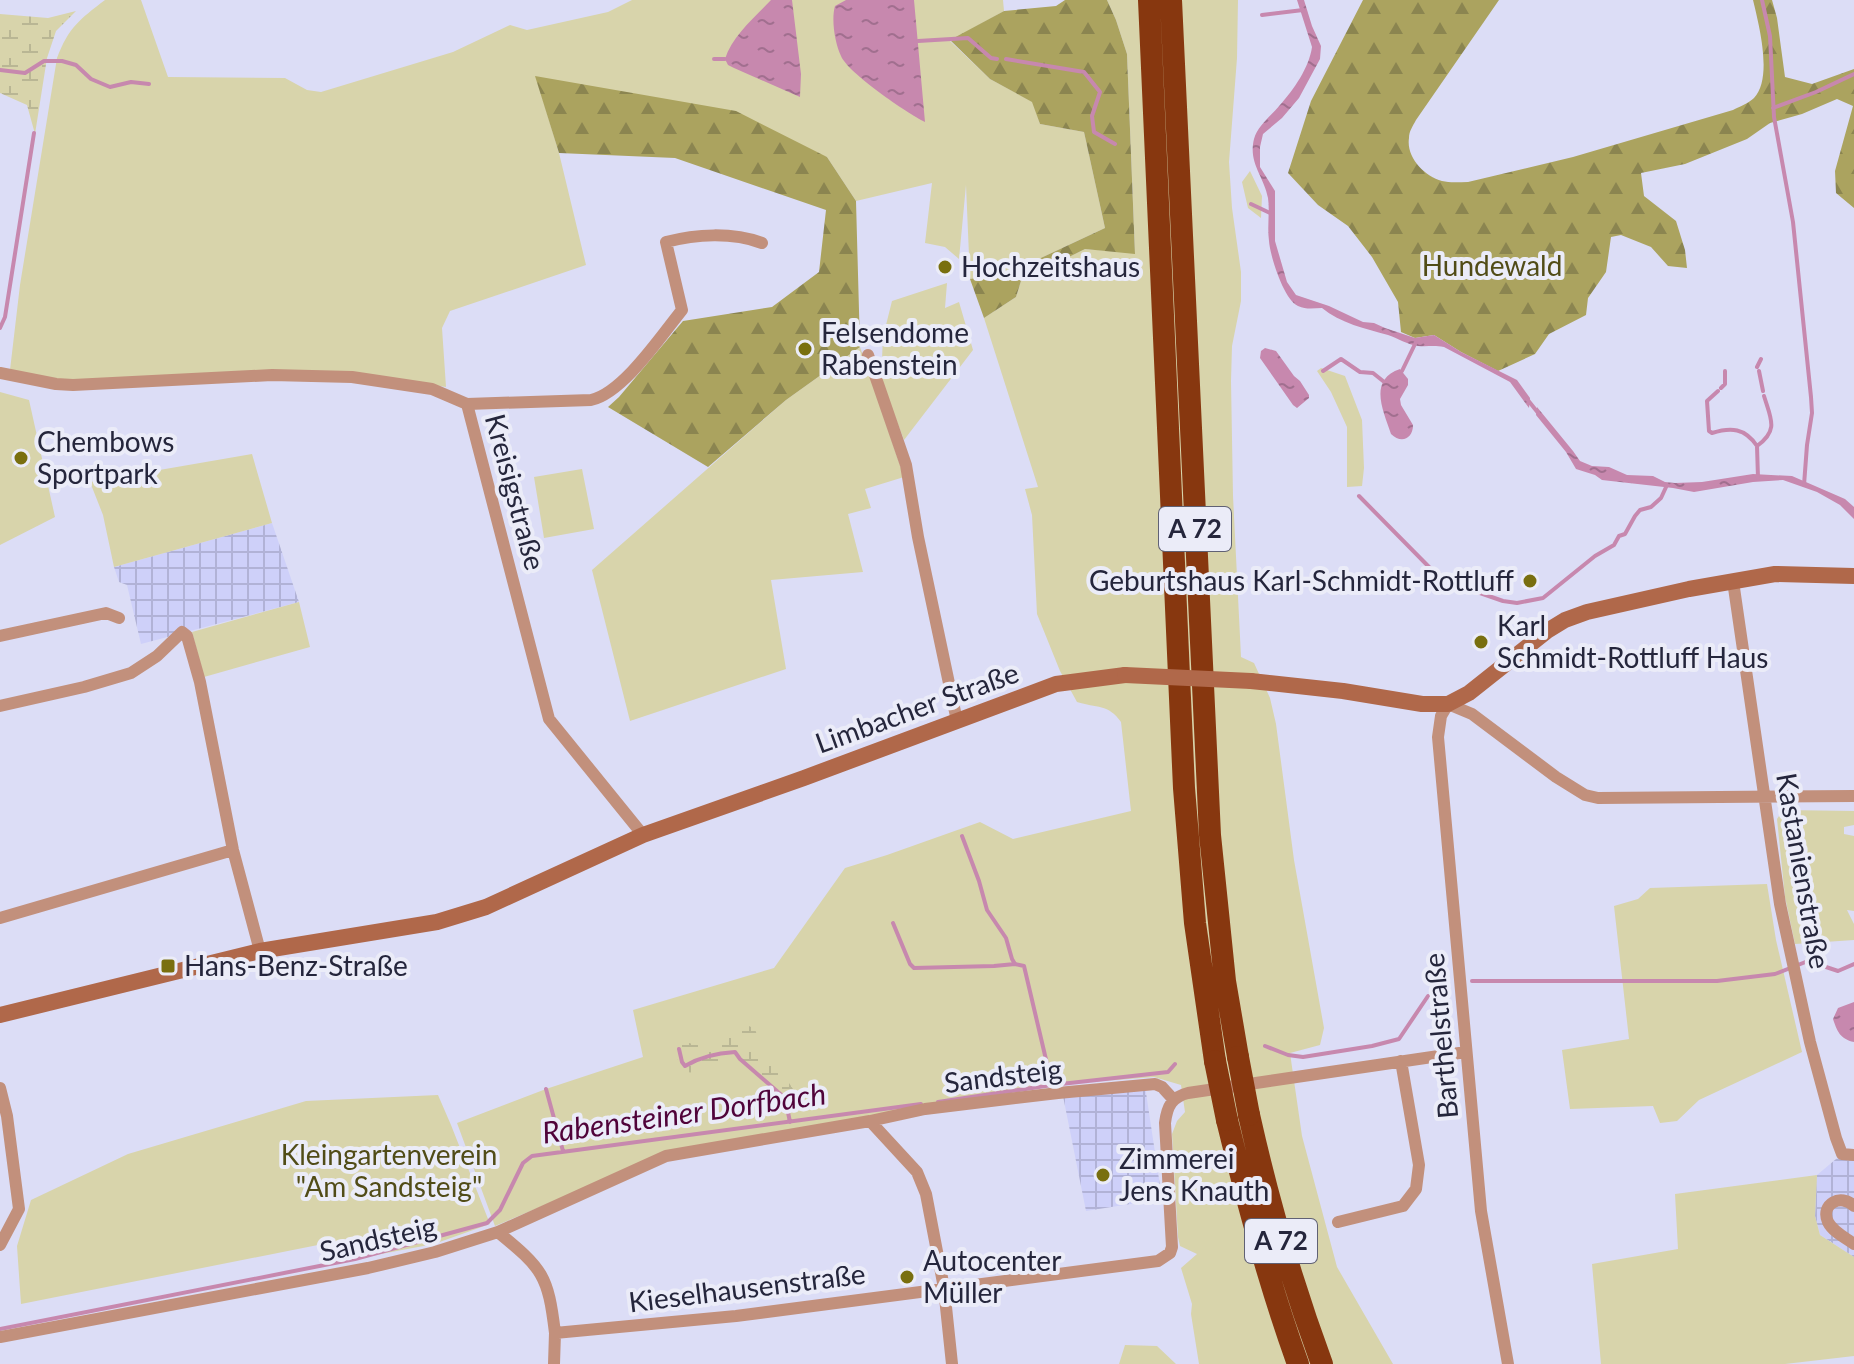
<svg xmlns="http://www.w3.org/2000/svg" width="1854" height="1364" viewBox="0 0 1854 1364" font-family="Lato,sans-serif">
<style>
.industrial{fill:url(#industrial-grid)}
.green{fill:#d8d4ab}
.forest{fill:url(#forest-firs)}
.wetland{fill:url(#wetland-marsh)}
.water{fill:url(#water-ripples)}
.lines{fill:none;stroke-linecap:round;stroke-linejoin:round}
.stream{stroke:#c788ae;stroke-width:4}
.street{stroke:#c2907c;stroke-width:12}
.secondary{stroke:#b0684a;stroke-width:16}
.highway{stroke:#87370f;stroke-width:22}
.secondary-bridge{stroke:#b0684a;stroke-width:16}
.highway-bridge{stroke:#87370f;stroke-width:22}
.poi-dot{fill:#796f0f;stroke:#ebecf8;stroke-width:3}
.labels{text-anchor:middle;stroke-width:8;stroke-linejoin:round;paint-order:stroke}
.shield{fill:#ebecf8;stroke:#606174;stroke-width:2}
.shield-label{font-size:26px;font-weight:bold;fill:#25263c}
.park-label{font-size:28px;fill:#514c17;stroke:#ebecf8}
.poi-label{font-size:28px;fill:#25263c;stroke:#ebecf8;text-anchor:start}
.street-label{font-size:28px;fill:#25263c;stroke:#ebecf8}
.water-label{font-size:30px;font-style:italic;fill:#50033a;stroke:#ebecf8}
</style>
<defs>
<pattern id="industrial-grid" width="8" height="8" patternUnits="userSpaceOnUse" patternTransform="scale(2)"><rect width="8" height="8" fill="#ced0f9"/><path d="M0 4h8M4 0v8" fill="none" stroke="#b1b2d6"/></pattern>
<pattern id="forest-firs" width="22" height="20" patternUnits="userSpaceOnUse" patternTransform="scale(2)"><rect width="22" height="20" fill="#aba35f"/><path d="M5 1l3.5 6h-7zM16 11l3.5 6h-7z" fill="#8b8550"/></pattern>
<pattern id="wetland-marsh" width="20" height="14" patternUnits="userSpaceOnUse" patternTransform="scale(2)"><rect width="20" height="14" fill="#d8d4ab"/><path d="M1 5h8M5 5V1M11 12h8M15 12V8" fill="none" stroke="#b9b694"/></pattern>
<pattern id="water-ripples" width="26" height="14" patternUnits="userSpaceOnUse" patternTransform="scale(2)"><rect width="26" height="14" fill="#c788ae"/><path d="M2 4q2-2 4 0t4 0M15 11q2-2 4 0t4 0" fill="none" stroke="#a16f8f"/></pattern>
</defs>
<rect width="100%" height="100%" fill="#dcddf6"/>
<path class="industrial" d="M272,523L299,602L141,644L127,585L119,582L114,567Z
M1145,1086L1162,1199L1086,1211L1063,1096Z
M1842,1154H1854V1257L1820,1235L1815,1216L1817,1175Z"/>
<path class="green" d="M105,0H141L168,77L285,78L307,90L321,92L453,52L510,25L527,30L608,12L632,0H1003L1004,11L950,41L990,79L1033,102L1040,124L1084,132L1105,228L1013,271L970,279L966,185L959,259L945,247L925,243L932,183L856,201L827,157L536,77L559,153L586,265L450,311L442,328L446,387L353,372L73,382L10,370L20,285L57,58C69,27 79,20 105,0Z
M1107,0H1238L1237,58L1229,162L1232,208L1241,272V301L1232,346L1231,381L1233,496L1241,657L1254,663L1270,698L1276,724L1294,860L1324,1028L1320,1045L1290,1053L1302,1136L1337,1267L1393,1364H1199L1191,1314L1192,1304L1181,1268L1197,1254L1180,1246L1178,1237L1172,1134L1177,1121L1185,1112L1181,1085L1154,1077L1052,1085L660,1156L495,1226L457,1123L546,1089L643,1057L633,1010L774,968L845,868L887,855L980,822L1013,839L1131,811L1121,722C1109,704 1096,708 1077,702L1060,671L1037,614L1032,515L1025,489L1038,487L984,318L1016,297L1021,281L1085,249L1135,253L1127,54L1116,20Z
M1250,171L1262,196L1261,218L1248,208L1242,182Z
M947,283L945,308L959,302L973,350L904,440L881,380L883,337L892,301Z
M860,347L904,477L865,489L871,508L848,514L863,572L771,580L786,669L630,721L592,570L786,400Z
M1321,368L1345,376L1362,420L1364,468L1362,486L1347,487V427L1331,392L1317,371Z
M0,392L29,400L55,517L0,545Z
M252,454L272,523L114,567L103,515L90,482Z
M582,469L594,529L544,538L534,477Z
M299,602L310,647L204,677L192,632Z
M1783,810L1854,811V825L1844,827V834L1854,836V911L1847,910L1854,924V940L1795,944L1785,897L1777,819Z
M1767,884L1776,940L1802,1052L1699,1100L1677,1121L1660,1123L1653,1106L1570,1109L1562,1050L1629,1039L1614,906L1638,899L1650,888Z
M438,1095L451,1125L490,1224L434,1244L365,1257L358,1237L21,1304L17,1246L31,1200L128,1154L306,1101Z
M1817,1175L1815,1216L1820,1235L1854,1257V1356L1785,1364H1601L1592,1264L1678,1249L1675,1194Z
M1125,1345L1157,1346L1176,1364H1119Z"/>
<path class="forest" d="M1065,0H1107L1116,20L1127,54L1135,254L1085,249L1021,281L1016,297L984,318L970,279L1013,271L1105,228L1084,132L1040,124L1032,102L990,79L950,40L1004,11L1056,6Z
M1363,0H1499L1416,120C1413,126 1409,131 1409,138C1406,157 1424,176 1442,181C1450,183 1459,182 1468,182L1573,157L1733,110C1739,107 1749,103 1754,98C1773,78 1759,25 1753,0H1772L1777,18L1785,77L1812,84L1854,69V208L1836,193L1835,171L1853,106L1837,99L1802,114L1770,123L1747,139L1685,164L1641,173L1644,196L1676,221L1685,250L1687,268L1668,266L1651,247L1621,235L1611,237L1606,272L1588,298L1586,315L1549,334L1535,354L1498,371L1461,352L1434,335L1415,338L1401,332L1398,302L1372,257L1348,226L1318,205L1288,173L1311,101Z
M535,76L736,111L827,157L856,201L860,347L786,400L708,467L608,407L619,397L683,321L772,307L819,272L826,210L675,158L559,153Z"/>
<path class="wetland" d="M76,11L56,31L47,58L35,134L27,105L0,93V14L48,18Z
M745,1024L755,1029L762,1050L777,1071L785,1077L793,1089V1104L771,1109L761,1104L758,1094L759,1084C754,1078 747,1069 740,1066C721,1056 701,1078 683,1071L674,1051L666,1043L673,1037L692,1044Z"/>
<path class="water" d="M771,0H792L801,74L800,97L734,68L728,65L725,59C732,36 755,17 771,0Z
M846,0H914L925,122C907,113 848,73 841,56C835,43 831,20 835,6Z
M1297,0H1304L1312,26L1321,46L1320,59L1299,98L1282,118L1263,134L1260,147V167L1275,191V241L1287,282L1296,295L1329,306L1363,322L1374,323L1385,328L1415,338L1434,335L1461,352L1517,380L1530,398L1529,408L1510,382L1444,347C1433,345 1428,347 1418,346C1408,345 1397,338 1388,335C1366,329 1340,323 1322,308C1314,308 1307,310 1298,306C1284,300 1270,256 1269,241C1267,226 1270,212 1268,198C1264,176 1248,163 1254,139C1258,125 1271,116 1280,105C1294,89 1309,68 1312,47Z
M1265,348L1276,351L1294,376L1300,381L1309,395V398L1297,408L1293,405L1260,358L1261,351Z
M1400,369L1408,379V385L1400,399L1401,405L1413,425C1413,439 1401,444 1391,434C1383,410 1368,380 1400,369Z
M1537,407L1573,451L1580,461L1592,466L1609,467L1627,475L1653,476L1665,482L1675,483L1702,482L1753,474L1792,476L1845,499L1854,507V519L1840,505L1817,492L1783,480L1753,482L1694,492L1673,488L1602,480L1595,475L1576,469L1566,452L1536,415Z
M1854,1002V1042C1840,1039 1837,1031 1833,1019L1838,1008Z"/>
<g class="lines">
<path class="stream" d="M1762,0L1770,36L1774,117L1793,222L1811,397L1812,413L1807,445L1804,485
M1262,15L1303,10
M918,41L968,38L991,58L997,59
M714,59H725
M1006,59L1084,72L1100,92L1092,116L1094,132L1115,144
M0,70L25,73L44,61H62L76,65L91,79L110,87L131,82L149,84
M1773,108L1816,92L1854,74
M1251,204L1270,213
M0,328L5,317L34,133
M1757,367L1761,359
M1323,371L1341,359L1360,372L1373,373L1383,381
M1402,371L1416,342
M1759,371L1763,391
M1721,388L1725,384V371
M1718,391L1707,401L1709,431L1712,433C1731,427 1745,428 1757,446
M1527,399L1539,414
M1758,478L1757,446C1779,430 1771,419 1764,396
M1359,496L1432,570L1457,585L1503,601L1517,603L1543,598L1595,556L1614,545L1619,536L1625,534L1635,516L1640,510L1651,507L1661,498L1667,485
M962,836L979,881L987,910L1006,938L1012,959L1015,964
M893,923L910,964L914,968L994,966L1015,964L1024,966L1052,1085
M1472,981H1717L1775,974L1808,961L1838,971L1854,964
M1265,1046L1288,1055L1303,1057L1372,1046L1399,1039L1428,996
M679,1049L682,1062L685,1066C700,1057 717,1053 735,1052L740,1059L785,1098L790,1122
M546,1089L563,1151
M938,1102L1052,1085L1168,1072L1175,1064
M0,1329L355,1259L487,1223L500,1210L523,1163L532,1156L921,1104"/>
<path class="street" d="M868,355L906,465L918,537L957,721
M0,373L56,384L73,385L272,375L352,377L432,389L467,404L591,400C623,393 661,336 682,310L666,242C696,234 732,232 762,243
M467,404L549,719L643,835
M1733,581L1780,904L1810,1042L1836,1138L1842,1154L1854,1155
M0,636L106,613L119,618
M0,706L84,687L131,673L157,656L182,632L187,636L200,682L233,850L260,951
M0,918L233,850
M0,1088L7,1116L19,1209L0,1245
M870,1121L917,1172L926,1194L944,1288L952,1364
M1854,1206C1841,1193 1820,1204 1828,1222C1833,1232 1846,1238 1854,1244
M1338,1222L1403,1206L1416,1189L1419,1165L1401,1061
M498,1232C543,1269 548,1275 555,1333
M0,1337L368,1268L435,1252L498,1232L666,1156L870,1121L925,1109L1058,1093L1155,1084L1162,1087L1173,1099
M554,1364L555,1333L736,1316L1158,1261L1170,1253L1172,1247L1165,1123C1167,1106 1172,1097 1188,1093L1466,1052
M1508,1364L1481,1211L1438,737L1441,716L1448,704L1472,714L1556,777L1585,795L1598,798L1854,796"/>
<path class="secondary" d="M1251,681L1343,691L1422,704H1448L1469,693L1547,631L1565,620L1587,612L1689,589L1775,574L1854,576
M0,1015L260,951L437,922L486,907L643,835L804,778L1056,684L1125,675"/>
<path class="highway" d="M1149,0L1184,788L1195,923L1215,1061
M1171,0L1210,835L1225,981L1238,1057
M1249,1115C1268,1200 1292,1283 1322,1364
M1227,1120C1247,1202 1269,1284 1298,1364"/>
<path class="secondary-bridge" d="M1125,675L1251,681"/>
<path class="highway-bridge" d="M1238,1057L1249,1115
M1215,1061L1227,1120"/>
</g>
<g class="poi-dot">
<circle cx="945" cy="267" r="8"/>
<circle cx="805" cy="349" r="8"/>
<circle cx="21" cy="458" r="8"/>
<circle cx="1530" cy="581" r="8"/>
<circle cx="1481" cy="642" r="8"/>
<rect x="160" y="958" width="16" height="16" rx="4"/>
<circle cx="1103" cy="1175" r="8"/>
<circle cx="907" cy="1277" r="8"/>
</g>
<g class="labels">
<g class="shield">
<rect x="1159" y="507" width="72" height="44" rx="6"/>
<rect x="1245" y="1219" width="72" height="44" rx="6"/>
</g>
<g class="shield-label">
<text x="1195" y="538">A 72</text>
<text x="1281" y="1250">A 72</text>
</g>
<g class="park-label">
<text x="1492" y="276">Hundewald</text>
<text x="389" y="1165">Kleingartenverein<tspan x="389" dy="32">"Am Sandsteig"</tspan></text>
</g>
<g class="poi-label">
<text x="961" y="277">Hochzeitshaus</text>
<text x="821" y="343">Felsendome<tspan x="821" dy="32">Rabenstein</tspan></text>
<text x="37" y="452">Chembows<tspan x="37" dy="32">Sportpark</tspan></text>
<text x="1514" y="591" text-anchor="end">Geburtshaus Karl-Schmidt-Rottluff</text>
<text x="1497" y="636">Karl<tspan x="1497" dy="32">Schmidt-Rottluff Haus</tspan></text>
<text x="184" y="976">Hans-Benz-Straße</text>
<text x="1119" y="1169">Zimmerei<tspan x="1119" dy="32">Jens Knauth</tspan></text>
<text x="923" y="1271">Autocenter<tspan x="923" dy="32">Müller</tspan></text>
</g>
<g class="street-label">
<text transform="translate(515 492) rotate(75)" y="10">Kreisigstraße</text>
<text transform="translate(917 708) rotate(-20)" y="10">Limbacher Straße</text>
<text transform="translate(1803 871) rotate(80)" y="10">Kastanienstraße</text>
<text transform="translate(1441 1036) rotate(-95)" y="10">Barthelstraße</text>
<text transform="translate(1003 1076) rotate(-7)" y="10">Sandsteig</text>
<text transform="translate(378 1239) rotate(-13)" y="10">Sandsteig</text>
<text transform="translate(747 1288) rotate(-7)" y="10">Kieselhausenstraße</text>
</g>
<g class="water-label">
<text transform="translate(684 1114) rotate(-8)" y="10">Rabensteiner Dorfbach</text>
</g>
</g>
</svg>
